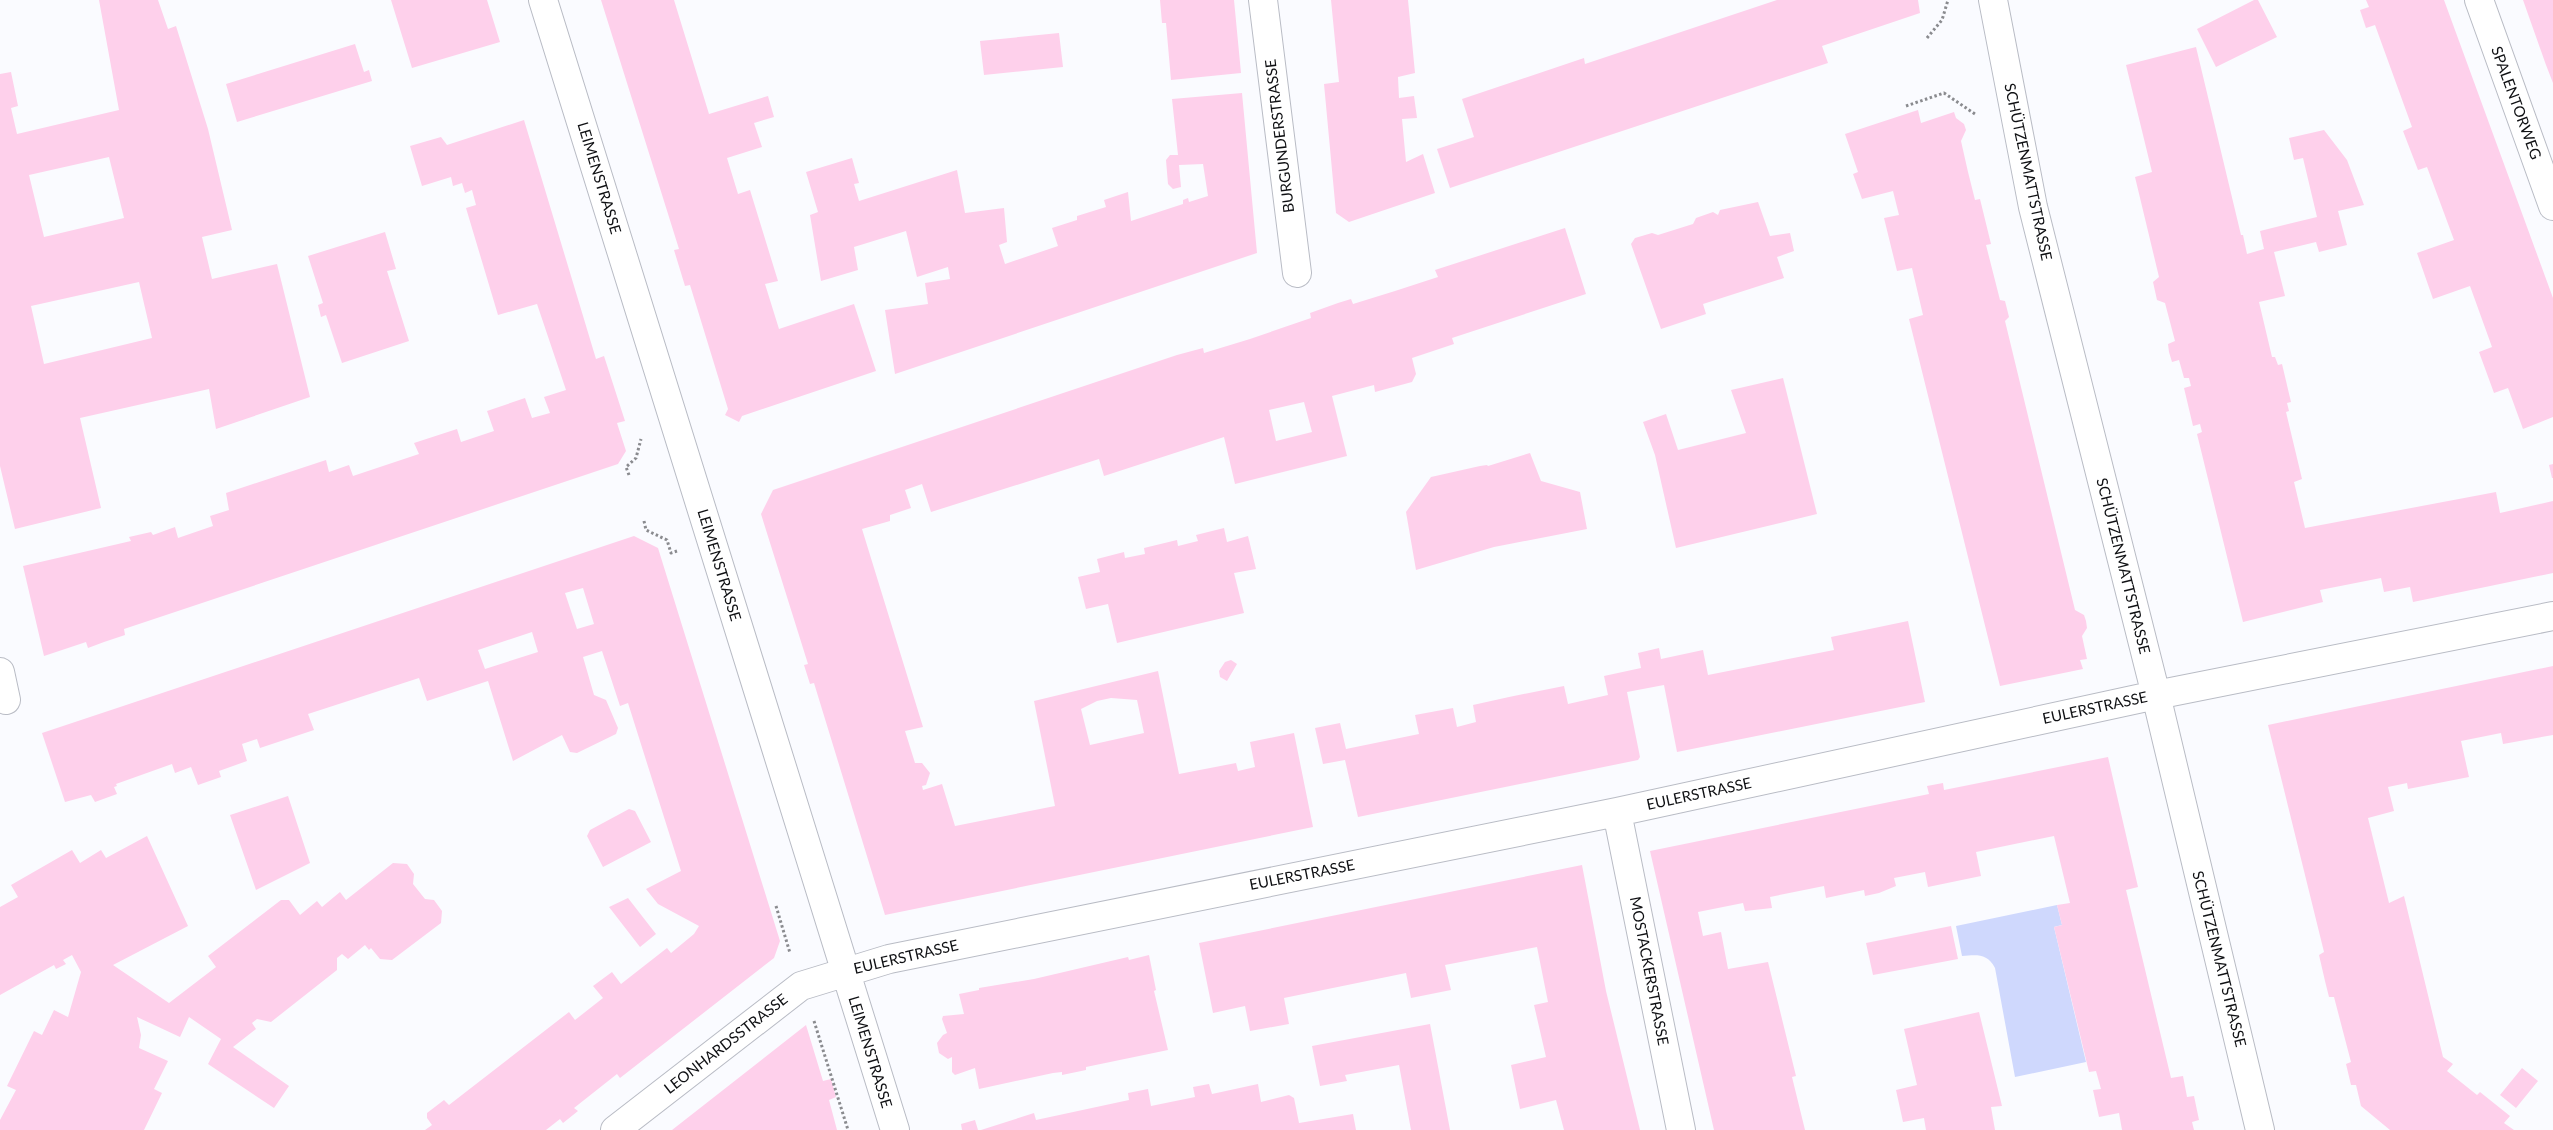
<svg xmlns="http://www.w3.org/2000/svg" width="2553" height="1130" viewBox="0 0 2553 1130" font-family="Lato,sans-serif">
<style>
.green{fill:#cfd8fd}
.building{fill:#fed0eb;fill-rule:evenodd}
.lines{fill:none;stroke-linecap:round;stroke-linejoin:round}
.street-casing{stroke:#b9bcc5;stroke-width:30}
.path{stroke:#8a8b8f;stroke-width:3;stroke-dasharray:2.5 2.5;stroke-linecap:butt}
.street{stroke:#fff;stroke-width:28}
.labels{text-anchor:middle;stroke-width:5;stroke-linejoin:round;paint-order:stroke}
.street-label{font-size:15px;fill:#0f1013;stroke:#fff}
</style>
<rect width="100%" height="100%" fill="#fafbff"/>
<path class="green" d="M2057,905L2062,925L2054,927L2086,1062L2015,1077L1995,968C1987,953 1977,955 1962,956L1956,926Z"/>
<path class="building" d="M99,0H158L168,29L176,26L208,129L232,230L202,237L212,279L277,264L310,397L216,429L209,389L80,418L101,508L15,529L0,466V74L11,72L18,106L11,108L17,134L119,110ZM109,157L124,218L44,237L29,175ZM139,282L152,338L44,364L31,306Z
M391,0H487L500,42L412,68Z
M601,0H674L709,114L768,96L774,117L754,123L762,147L727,158L738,194L750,190L778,281L765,284L779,329L854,304L876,371L742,416L739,422L725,415L728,409L690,285L685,286L674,250L679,249Z
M1160,0H1234L1241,73L1171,80L1166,23H1162Z
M1331,0H1408L1415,73L1398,77L1399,98L1414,96L1417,118L1402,119L1406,162L1423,154L1435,193L1349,222L1336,213L1324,84L1339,82Z
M1777,0H1918L1920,13L1822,46L1828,63L1450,188L1437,149L1474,137L1462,99L1584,58L1585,64Z
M2254,0H2258L2277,37L2216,67L2197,29Z
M2366,0H2444L2553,298V417L2523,429L2508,388L2494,393L2479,352L2492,347L2470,286L2433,299L2417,253L2454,240L2427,167L2418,170L2403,131L2412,127L2375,25L2366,28L2360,10L2369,7Z
M2523,0H2553V83L2546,65Z
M1059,33L1063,67L984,75L980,41Z
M355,44L364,72L369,70L372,81L237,122L226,84Z
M2196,47L2241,235H2243L2247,254L2264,249L2260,231L2317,217L2303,158L2294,160L2289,138L2324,130L2347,160L2364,205L2338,211L2347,245L2319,252L2316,242L2274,252L2285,296L2259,302L2272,357H2275L2278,365L2282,364L2291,402L2287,403L2289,411L2286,412L2302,479L2294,482L2305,528L2496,492L2500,513L2553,501V573L2413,602L2410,587L2384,592L2381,578L2320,590L2323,602L2243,622L2197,434L2202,432L2200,424L2193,426L2184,388L2191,386L2189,378H2184L2179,360L2172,362L2169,352L2168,344L2175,341L2165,303L2157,300L2153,282L2159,277L2135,177L2152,172L2126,65Z
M1242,93L1257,253L895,374L885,310L928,304L925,283L950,279L948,267L917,277L906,231L854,247L858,270L821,281L810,215L818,212L806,172L852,158L859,183L854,184L859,201L957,170L965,213L1004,208L1007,242L999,245L1005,264L1058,246L1052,228L1077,220V216L1106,207L1104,200L1128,192L1131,221L1183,204V200L1188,198L1189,202L1208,196L1203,164L1179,165L1181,187L1173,189L1168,184L1166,160L1170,155H1178L1172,99Z
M1918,110L1921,123L1954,112L1956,118L1964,124L1966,130L1961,141L1968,172L1975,200L1980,199L1991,244L1986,245L2000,300L2005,301L2009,317L2005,321L2075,610L2084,615L2086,621L2087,628L2082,636L2087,659L2080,660L2083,669L2000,686L1909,319L1923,315L1912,268L1897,271L1884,218L1899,215L1893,191L1862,199L1853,174L1858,172L1845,134Z
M524,120L596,359L604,356L625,421L617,423L626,451L618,464L124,629L125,635L104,642L88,648L86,642L44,656L23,566L131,541L129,537L151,532L153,535L175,527L178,538L213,526L210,516L229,510L226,493L326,460L329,472L349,465L353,476L419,454L414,443L457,429L461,442L494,431L487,411L525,398L532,418L550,413L544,397L566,390L537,304L498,315L466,208L476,205L472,190L465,193L462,183L453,186L451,177L422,186L410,146L441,137L447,145Z
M1758,202L1770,236L1790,233L1794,251L1777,257L1784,278L1703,304L1706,314L1661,329L1631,244L1635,238L1652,233L1658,235L1693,224L1696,218L1713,212L1718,215L1720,210Z
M1565,228L1586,294L1452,338L1454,344L1412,358L1416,374L1412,382L1375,392L1374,385L1332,396L1347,456L1235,484L1224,437L1104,476L1099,459L931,512L922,484L905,490L911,508L890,515V521L862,529L923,727L905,731L915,763H922L930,773L926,785L922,786L923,790L942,784L955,826L1055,806L1034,701L1158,671L1179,774L1236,763L1238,771L1255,767L1250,742L1294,733L1313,827L885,915L814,683L810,684L804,665L808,664L761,514L773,490L1177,355L1203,348L1204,353L1250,339L1311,318L1310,313L1338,303L1351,299L1353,304L1395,291L1438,277L1435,270ZM1304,402L1312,432L1276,441L1269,410ZM1111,698L1137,700L1144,733L1090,745L1081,709L1097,701Z
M385,232L396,269L387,271L409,341L342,363L326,315L321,317L318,305L323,303L308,256Z
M1783,378L1817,514L1676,548L1655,455L1643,422L1666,414L1678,450L1746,433L1731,390Z
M1530,453L1541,481L1580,492L1587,529L1494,547L1416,570L1406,512L1431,477L1480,466L1487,465L1488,466Z
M2553,464V478H2552L2549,465Z
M1224,528L1227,542L1248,536L1256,569L1234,573L1244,613L1117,643L1108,604L1086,609L1078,577L1100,572L1097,559L1124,552L1125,558L1145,554L1144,548L1177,540L1178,546L1198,541L1196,535Z
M634,536L658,548L780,941L774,958L620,1078L617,1074L574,1108L578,1111L563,1123L560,1119L546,1130H425L432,1125L427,1118V1113L444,1100L449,1105L569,1012L575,1020L603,998L593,986L612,972L621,984L667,948L671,953L694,934L699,926L658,904L646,889L681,871L628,703L620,706L602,651L583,657L594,695L606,700L618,728L616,734L577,753L570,752L562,735L513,761L488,681L427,701L419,678L308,714L314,730L260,748L257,739L242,744L247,761L219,771L221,777L198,785L191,767L175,773L172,764L116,784L117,786L114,787L117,794L95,802L91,795L65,802L42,733ZM583,588L594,624L577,629L565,593ZM532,632L538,652L485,669L478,650Z
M1908,621L1925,702L1677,752L1664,685L1627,692L1640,757L1638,760L1358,817L1345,760L1323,764L1315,728L1340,723L1346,749L1419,734L1415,715L1453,708L1457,727L1476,722L1473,705L1509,697L1564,686L1568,704L1608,695L1604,676L1641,668L1638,653L1659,648L1661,659L1703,650L1708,675L1834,650L1831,637Z
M1231,660L1237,664L1227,681L1220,677L1219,671L1225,662Z
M2553,666V735L2503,744L2501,733L2461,741L2469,777L2408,789L2407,783L2388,787L2394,811L2368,818L2389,903L2404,896L2443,1057L2453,1064L2447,1071L2477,1095L2480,1092L2510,1116L2504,1123L2514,1130H2390L2361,1106L2356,1085H2351L2346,1064L2351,1062L2334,997H2329L2325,981L2319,955L2324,952L2268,725Z
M2108,757L2138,887L2126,890L2171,1078L2183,1076L2187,1097L2194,1096L2199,1120L2192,1122L2194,1130H2122L2119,1113L2099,1117L2093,1090L2101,1089L2096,1071L2089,1072L2054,927L2062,925L2057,905L2070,903L2054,836L1976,852L1981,876L1928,887L1925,872L1894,878L1896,886L1879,893L1865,896L1864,890L1826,898L1824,886L1770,897L1772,908L1745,911L1743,903L1698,912L1703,936L1721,932L1728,969L1768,962L1796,1076L1792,1077L1805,1130H1714L1650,851L1929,794L1927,786L1943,783L1944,790Z
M288,796L310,863L256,890L230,815Z
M629,809L635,811L651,842L603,867L587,836L590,830Z
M147,836L188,926L113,965L169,1003L216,967L208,956L281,900H289L300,915L317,901L322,907L340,892L346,900L393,863L407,864L414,874L413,884L425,899L434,900L442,911L441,923L392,960L380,959L371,948L369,950L365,945L348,959L342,954L337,958V970L271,1022L257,1019L252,1023L256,1029L233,1047L289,1086L274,1108L208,1064L221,1039L189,1017L180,1037L137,1017L141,1035L139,1048L168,1061L154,1089L162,1093L144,1130H0V1120L16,1090L7,1086L34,1031L42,1035L54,1010L68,1017L81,972L72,955L63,960L66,964L56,969L54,965L0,995V907L18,897L11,885L72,850L80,863L101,850L106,858Z
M1582,865L1606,991L1640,1130H1564L1556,1100L1520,1109L1511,1065L1546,1057L1534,1005L1548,1002L1537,947L1445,965L1451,990L1411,998L1406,973L1284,998L1289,1024L1250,1031L1245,1006L1213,1013L1199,943Z
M628,898L656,934L640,947L609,907Z
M1951,926L1958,959L1873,975L1866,943Z
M1149,955L1156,990L1154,991L1168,1050L1086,1067V1070L1062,1075V1072L1053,1073L979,1089L975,1068L955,1075L952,1072V1057L948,1059L939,1053L937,1043L943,1035L947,1033L942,1019L943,1016L964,1014L959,994L979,990V988L1034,979L1128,957L1129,960Z
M1979,1012L2002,1106L1991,1107L1995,1130H1926L1924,1118L1903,1122L1896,1090L1917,1085L1904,1029Z
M1430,1024L1450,1130H1411L1399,1065L1345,1075L1347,1081L1320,1086L1312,1046Z
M806,1025L823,1081L831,1079L836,1097L829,1100L837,1130H672Z
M2522,1068L2538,1081L2516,1108L2500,1095Z
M1209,1084L1212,1094L1258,1084L1261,1102L1289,1095L1294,1098L1299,1123L1353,1114L1356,1130H981L1034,1113L1036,1120L1129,1100L1128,1093L1148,1089L1151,1106L1195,1097L1193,1087Z
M975,1120L978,1130H962L961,1124Z"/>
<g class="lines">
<defs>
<path id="street" d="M543,0L895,1130
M1263,0L1297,273
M1993,0L2033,207L2156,695L2260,1130
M2479,0L2553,206
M0,672L6,700
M1617,812L1681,1130
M615,1130L801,986L889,959L1617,812L2156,695L2553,616"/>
</defs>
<use href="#street" class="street-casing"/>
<path class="path" d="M1927,38L1942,20L1948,0
M1906,106L1944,93L1975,114
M629,475L626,467L636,458L641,439
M644,521L646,530L667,540L671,553L677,551
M776,906L790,953
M814,1021L848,1130"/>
<use href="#street" class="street"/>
</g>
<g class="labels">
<g class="street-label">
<text transform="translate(2516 103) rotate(70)" y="5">SPALENTORWEG</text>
<text transform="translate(1280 136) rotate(-97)" y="5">BURGUNDERSTRASSE</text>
<text transform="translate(2028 172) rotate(78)" y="5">SCHÜTZENMATTSTRASSE</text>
<text transform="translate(599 178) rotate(73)" y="5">LEIMENSTRASSE</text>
<text transform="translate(719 565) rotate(73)" y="5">LEIMENSTRASSE</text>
<text transform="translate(2123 566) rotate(76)" y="5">SCHÜTZENMATTSTRASSE</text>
<text transform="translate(2095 708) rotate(-12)" y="5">EULERSTRASSE</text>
<text transform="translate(1699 794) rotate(-12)" y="5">EULERSTRASSE</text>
<text transform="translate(1302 875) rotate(-11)" y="5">EULERSTRASSE</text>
<text transform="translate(906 957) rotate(-13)" y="5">EULERSTRASSE</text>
<text transform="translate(2219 959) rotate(76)" y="5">SCHÜTZENMATTSTRASSE</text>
<text transform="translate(1649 971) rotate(79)" y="5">MOSTACKERSTRASSE</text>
<text transform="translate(726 1044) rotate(-38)" y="5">LEONHARDSSTRASSE</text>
<text transform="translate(870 1052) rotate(73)" y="5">LEIMENSTRASSE</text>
</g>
</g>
</svg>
